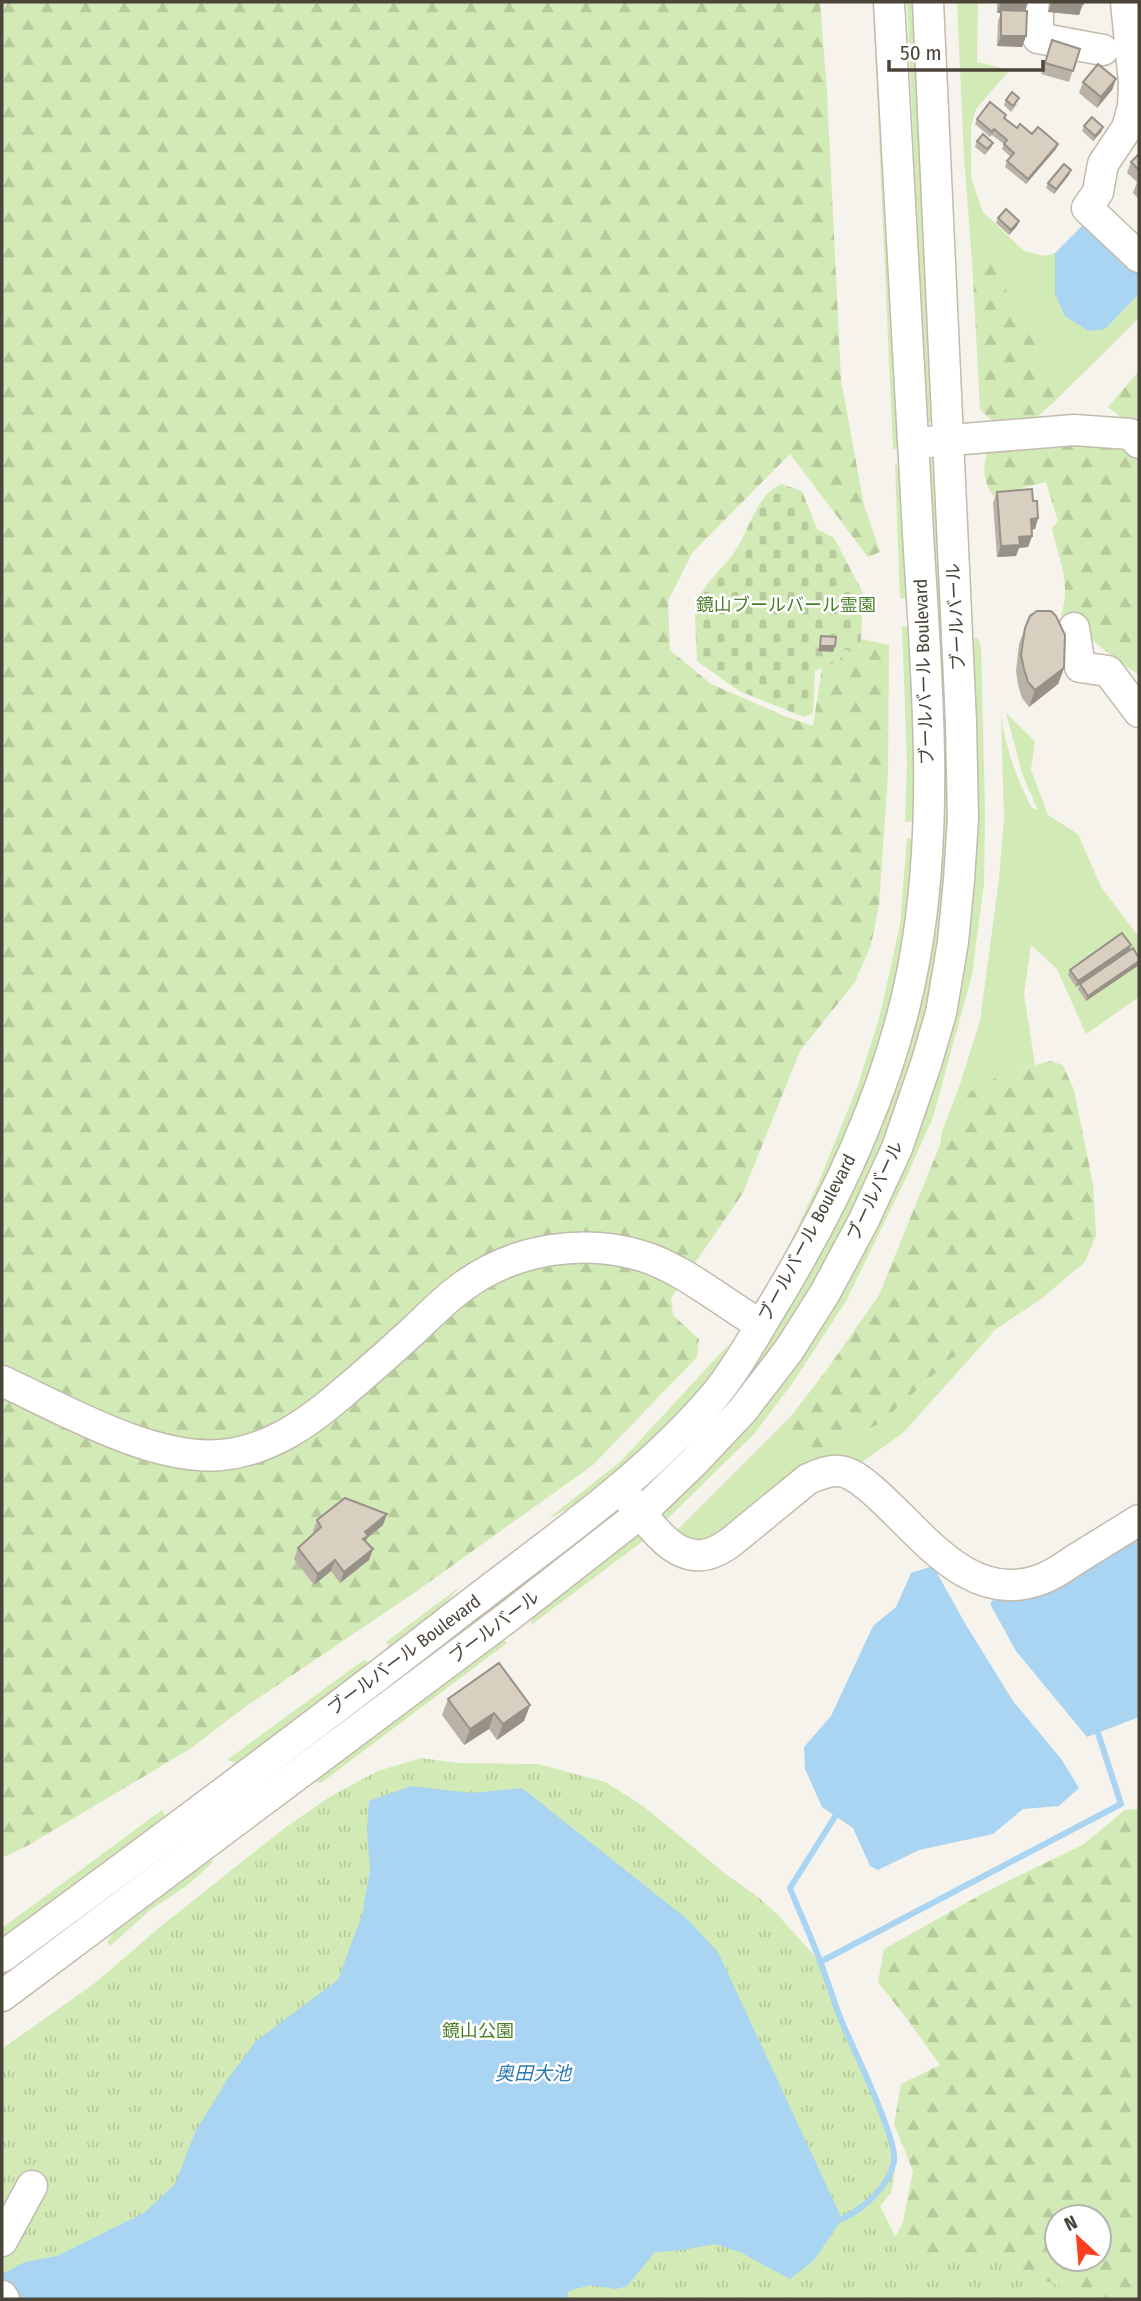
<svg xmlns="http://www.w3.org/2000/svg" width="1141" height="2301" viewBox="0 0 1141 2301" font-family="'Fira Sans Condensed','Noto Sans JP',sans-serif">
<style>
.grass{fill:#d2eab5}
.forest{fill:url(#forest-firs);fill-rule:evenodd}
.cemetery{fill:url(#cemetery-stones)}
.park{fill:url(#park-tufts)}
.water{fill:#a9d4f2}
.lines{fill:none;stroke-linecap:round;stroke-linejoin:round}
.stream{stroke:#a9d4f2;stroke-width:6}
.minor-casing{stroke:#c2bbae;stroke-width:33}
.minor{stroke:#fff;stroke-width:30}
.wall{fill:#bab2a6}
.shaded-wall{fill:#979187}
.building{fill:#d8cfc1;stroke:#979187;stroke-width:2}
.labels{text-anchor:middle;stroke-width:5;stroke-linejoin:round;paint-order:stroke}
.park-label{font-size:18px;fill:#4a7f2a;stroke:#fff}
.street-label{font-size:18px;fill:#4b4439;stroke:#fff}
.water-label{font-size:19px;font-style:italic;fill:#2e7ab2;stroke:#fff}
</style>
<defs>
<pattern id="forest-firs" width="22" height="20" patternUnits="userSpaceOnUse" patternTransform="scale(1.75)"><rect width="22" height="20" fill="#d2eab5"/><path d="M5 1l3.5 6h-7zM16 11l3.5 6h-7z" fill="#b6ca9c"/></pattern>
<pattern id="cemetery-stones" width="16" height="16" patternUnits="userSpaceOnUse" patternTransform="scale(1.75)"><rect width="16" height="16" fill="#d2eab5"/><path d="M2 7V4a2 2 0 0 1 4 0v3zM10 15v-3a2 2 0 0 1 4 0v3z" fill="#b6ca9c"/></pattern>
<pattern id="park-tufts" width="24" height="20" patternUnits="userSpaceOnUse" patternTransform="scale(1.75)"><rect width="24" height="20" fill="#d2eab5"/><path d="M3 7l-1-3M5 7V3M7 7l1-3M15 17l-1-3M17 17v-4M19 17l1-3" fill="none" stroke="#b6ca9c"/></pattern>
</defs>
<rect width="100%" height="100%" fill="#f6f3ec"/>
<path class="grass" d="M873,2H883L902,448L893,450Z
M907,2H917L935,423H930L926,420Z
M957,2H978L977,62L1010,70L976,109L971,126V178L983,212L1024,251L1045,256L1055,253V294L1122,312L1139,294V318L1056,400L1043,370L1032,330L1016,315L1006,290L1008,269L978,255L972,261L964,157Z
M933,458L938,459L952,830L946,896L929,995L912,1069L873,1171L785,1335L744,1392L647,1491L643,1488L642,1484L690,1435L915,1019L936,620L930,460Z
M903,463L910,597L900,599L895,465Z
M902,626L911,627L916,821L905,822L907,764Z
M978,638L981,647L985,811L984,883L972,975L933,1117L907,1176L846,1301L794,1381L754,1434L662,1524L661,1510L747,1425L960,989L970,927L976,831L972,639Z
M1006,713L1035,741L1031,770L1048,815L1078,834L1101,887L1139,937V997L1086,1034L1057,969L1031,945L1024,994L1035,1065L1003,1074L944,1135L940,1146L942,1131L959,1087L980,1021L999,879L1004,818L1001,715C1006,749 1016,778 1032,808L1038,810L1023,776Z
M907,838L914,839L912,892L892,1011L836,1168L770,1285L818,1184L858,1085L880,1015L900,925Z
M995,1330L903,1433L862,1462L848,1457L824,1461L702,1545L674,1533L791,1416L787,1436L880,1423L951,1359Z
M728,1345L723,1360L711,1381L663,1431L580,1503L548,1519L621,1461Z
M607,1515L611,1516L612,1521L452,1644L388,1684Z
M640,1536L647,1538L531,1625L532,1616L633,1537Z
M461,1586L427,1622L391,1648L386,1642Z
M503,1639L507,1643L321,1783L316,1782L315,1779Z
M365,1659L369,1666L248,1757L236,1763L227,1760Z
M162,1810L165,1815L116,1857L2,1939V1928Z
M209,1859L213,1862L189,1884L149,1911L110,1946L107,1941L127,1917Z"/>
<path class="forest" d="M2,2H820L827,92L841,380L864,505L880,552L868,557L790,454L692,553L668,601L670,650L711,684L787,717L813,726L822,668L839,660L845,649L860,656L861,639L889,645L888,774L879,905L871,945L855,982L800,1051L743,1193L671,1298L673,1315L699,1339L697,1357L593,1465L414,1593L245,1707L190,1749L27,1846L2,1858Z
M986,253L1004,258L1008,269L1006,290L1016,315L1032,330L1043,370L1056,400L1035,419L994,423L980,409L972,261L978,255Z
M1139,371V431L1108,407Z
M1056,437L1137,452L1139,457V675L1117,660L1061,615C1072,584 1058,558 1052,528L1058,521L1046,482L1021,488L997,501C984,484 981,470 988,450Z
M1050,1061L1063,1065L1074,1090L1093,1184L1096,1235L1085,1262L1041,1299L951,1359L880,1423L836,1446L811,1453L788,1454L787,1436L791,1416L828,1368L879,1295L944,1135L970,1092L1003,1074Z
M1139,1809V2299H863L903,2222L913,2171L894,2124L901,2084L940,2065L907,2019L878,1982L884,1949L982,1894L1084,1844L1125,1810ZM1057,2217H1099V2259H1057Z"/>
<path class="cemetery" d="M781,484L802,491L817,529L834,538L863,593L860,657L845,649L839,660L815,671L813,713L804,717L739,691L697,661C697,648 693,612 697,601C704,584 722,569 733,554C749,533 755,496 781,484Z"/>
<path class="park" d="M421,1758L458,1763L538,1764L605,1782L643,1806L727,1875L758,1897L777,1914L820,1962L843,2024L879,2110L893,2149L895,2170L891,2193L880,2206L895,2236L923,2261L992,2253L1017,2269L1077,2293L1085,2299H2V2049L95,1983L161,1926L286,1827L331,1796L378,1771Z"/>
<path class="water" d="M1089,219L1139,270V294L1105,329L1088,331L1065,316L1055,294V253Z
M1139,1534V1717L1087,1737L1016,1651L990,1604L997,1595Z
M933,1566L966,1625L1013,1701L1062,1760L1079,1788L1059,1806L1023,1809L993,1834L919,1850L878,1870L870,1866L853,1828L822,1807L805,1769L804,1747L831,1716L873,1626L896,1607L911,1573Z
M411,1786L472,1793L522,1788L687,1919L718,1952L842,2219L814,2260L790,2279L740,2252L715,2244L683,2250L655,2252L627,2286L616,2289L590,2285L569,2291L566,2299H2V2274L25,2262L57,2256L144,2213L175,2184L195,2132L227,2080L256,2041L338,1980L362,1915L370,1870L367,1831L369,1801Z"/>
<g class="lines">
<path class="stream" d="M836,1815L790,1888C801,1916 814,1943 824,1972C831,1990 836,2009 844,2027C854,2050 898,2141 894,2161C889,2187 864,2208 842,2219
M820,1962L1121,1804L1098,1733"/>
<defs>
<path id="minor" d="M1038,2V38L1103,50
M1126,2L1134,82L1133,107L1127,128L1103,164L1098,192L1087,208L1139,257
M927,442L1074,430L1130,434L1139,443
M1074,628L1080,667L1108,671L1139,712
M2,1381C63,1409 152,1461 221,1455C266,1451 304,1426 338,1397C363,1376 389,1353 413,1331C430,1315 446,1298 465,1285C515,1249 583,1238 642,1256C682,1268 725,1304 761,1325
M629,1499C658,1533 684,1578 731,1542L808,1479C818,1475 828,1470 839,1471C851,1472 862,1481 871,1489C918,1528 967,1606 1039,1580C1052,1576 1064,1567 1076,1559C1097,1546 1118,1533 1139,1520
M2,1957C157,1843 312,1728 464,1609C550,1542 644,1479 715,1395C735,1371 751,1342 767,1315C834,1207 893,1084 915,957C940,819 926,672 918,533C907,356 897,179 889,2
M2,1996L508,1617L641,1513L694,1462L743,1410L789,1350L825,1293L864,1220L897,1148L926,1064L941,1013L953,942L959,880L963,818L961,722L928,2
M2,2241L32,2186
M2,2296L4,2299"/>
</defs>
<use href="#minor" class="minor-casing"/>
<use href="#minor" class="minor"/>
</g>
<path class="wall" d="M997,2H1028L1025,11L1026,36L1022,47L997,46L998,21L1001,13H997Z
M1049,2H1083L1079,15L1048,12Z
M1052,40L1080,49L1069,82L1041,74Z
M1116,79L1112,90L1097,108L1079,93L1083,82Z
M1006,100L1017,104L1011,112L1004,105Z
M1006,115L1005,118L1017,128L1058,144L1056,149L1026,184L1005,167L1007,161L1011,157L1002,149L1004,144L992,135L990,137L975,124L977,119Z
M1084,126L1103,127L1101,132L1093,141L1082,131Z
M977,141L993,143L991,148L985,155L975,147Z
M1139,154V199L1133,193L1137,182L1127,173L1131,162Z
M1069,175L1054,194L1046,188L1048,183Z
M998,218L1019,221L1017,226L1009,235L996,223Z
M997,492L1033,501L1038,518L1035,529L1032,530V536L1028,547L1019,548L1016,556L997,557L993,503Z
M1025,628L1064,668L1058,684L1029,707L1022,698L1018,685L1016,671L1019,644Z
M1129,951L1076,987L1068,975L1070,970Z
M1139,965L1086,1001L1078,989L1080,984Z
M317,1520L383,1525L367,1538L366,1541L369,1560L340,1583L331,1571L314,1585L294,1559L298,1548L314,1533L313,1531Z
M448,1699L530,1705L524,1721L497,1740L489,1729L464,1745L442,1715Z"/>
<path class="shaded-wall" d="M1001,2H1028L1025,12L997,13Z
M1052,2L1083,4L1079,15L1048,12Z
M1001,36H1026L1022,47L997,46Z
M1116,79L1112,90L1097,108L1101,97Z
M1103,127L1101,132L1093,141L1095,136Z
M1058,144L1056,149L1026,184L1028,179Z
M1071,170L1069,175L1054,194L1056,189Z
M1019,221L1017,226L1009,235L1011,230Z
M1038,518L1035,529L1027,530L1031,519Z
M1032,536L1028,547L1019,548L1016,556L997,557L1001,546L1019,537Z
M820,646H835L833,652L818,651Z
M1064,668L1058,684L1029,707L1035,690Z
M1131,945L1129,951L1076,987L1078,981Z
M1139,961V965L1086,1001L1088,996Z
M387,1514L383,1525L367,1538L364,1546L359,1550L365,1532Z
M373,1549L369,1560L340,1583L344,1572Z
M335,1560L331,1571L314,1585L318,1574Z
M530,1705L524,1721L497,1740L503,1724Z
M494,1713L489,1729L464,1745L470,1729Z"/>
<path class="building" d="M1054,2H1083V4Z
M1001,10L1027,11L1026,36H1001Z
M1052,40L1080,49L1073,71L1045,63Z
M1098,64L1116,79L1101,97L1083,82Z
M1012,92L1019,98L1013,106L1006,100Z
M990,102L1006,115L1004,118L1017,128L1020,124L1032,134L1038,127L1058,144L1028,179L1007,161L1014,153L1004,144L1007,140L994,129L992,132L977,119Z
M1092,117L1103,127L1095,136L1084,126Z
M983,134L993,143L987,149L977,141Z
M1139,154V170L1131,162Z
M1064,164L1071,170L1056,189L1048,183Z
M1006,209L1019,221L1011,230L998,218Z
M1032,489L1033,501H1037L1038,518L1031,519L1032,536L1019,537L1020,545L1001,546L997,492Z
M1037,611H1051L1056,616L1065,635L1064,668L1035,690L1028,682L1024,669L1021,655L1025,628L1030,616Z
M821,636L836,637L835,646H820Z
M1122,933L1131,945L1078,981L1070,970Z
M1133,948L1139,958V961L1088,996L1080,984Z
M345,1498L387,1514L365,1532L368,1536L363,1539L373,1549L344,1572L335,1560L318,1574L298,1548L321,1527L317,1520Z
M499,1663L530,1705L503,1724L494,1713L470,1729L448,1699Z"/>
<g class="labels">
<g class="park-label">
<text x="786" y="611">鏡山ブールバール霊園</text>
<text x="478" y="2037">鏡山公園</text>
</g>
<g class="street-label">
<text transform="translate(956 617) rotate(-93)" y="6">ブールバール</text>
<text transform="translate(924 672) rotate(-92)" y="6">ブールバール Boulevard</text>
<text transform="translate(875 1191) rotate(-65)" y="6">ブールバール</text>
<text transform="translate(807 1238) rotate(-62)" y="6">ブールバール Boulevard</text>
<text transform="translate(494 1627) rotate(-37)" y="6">ブールバール</text>
<text transform="translate(404 1655) rotate(-37)" y="6">ブールバール Boulevard</text>
</g>
<g class="water-label">
<text x="533" y="2080">奥田大池</text>
</g>
</g>
<rect width="1141" height="2301" fill="none" stroke="#4b4439" stroke-width="7"/>
<g transform="translate(1078 2238) rotate(334)"><circle r="33" fill="#ffffff" stroke="#b7b4b0" stroke-width="2"/>
<path d="M0-5L12 26L0 18L-12 26Z" fill="#fc3f1d"/>
<text y="-10" font-size="19" font-weight="bold" text-anchor="middle" fill="#4b4439">N</text>
</g>
<path d="M889 60v10h154v-10" fill="none" stroke="#4b4439" stroke-width="3.5"/>
<text x="900" y="60" font-size="21" fill="#4b4439" stroke="#ffffff" stroke-width="5" paint-order="stroke">50 m</text>
</svg>
